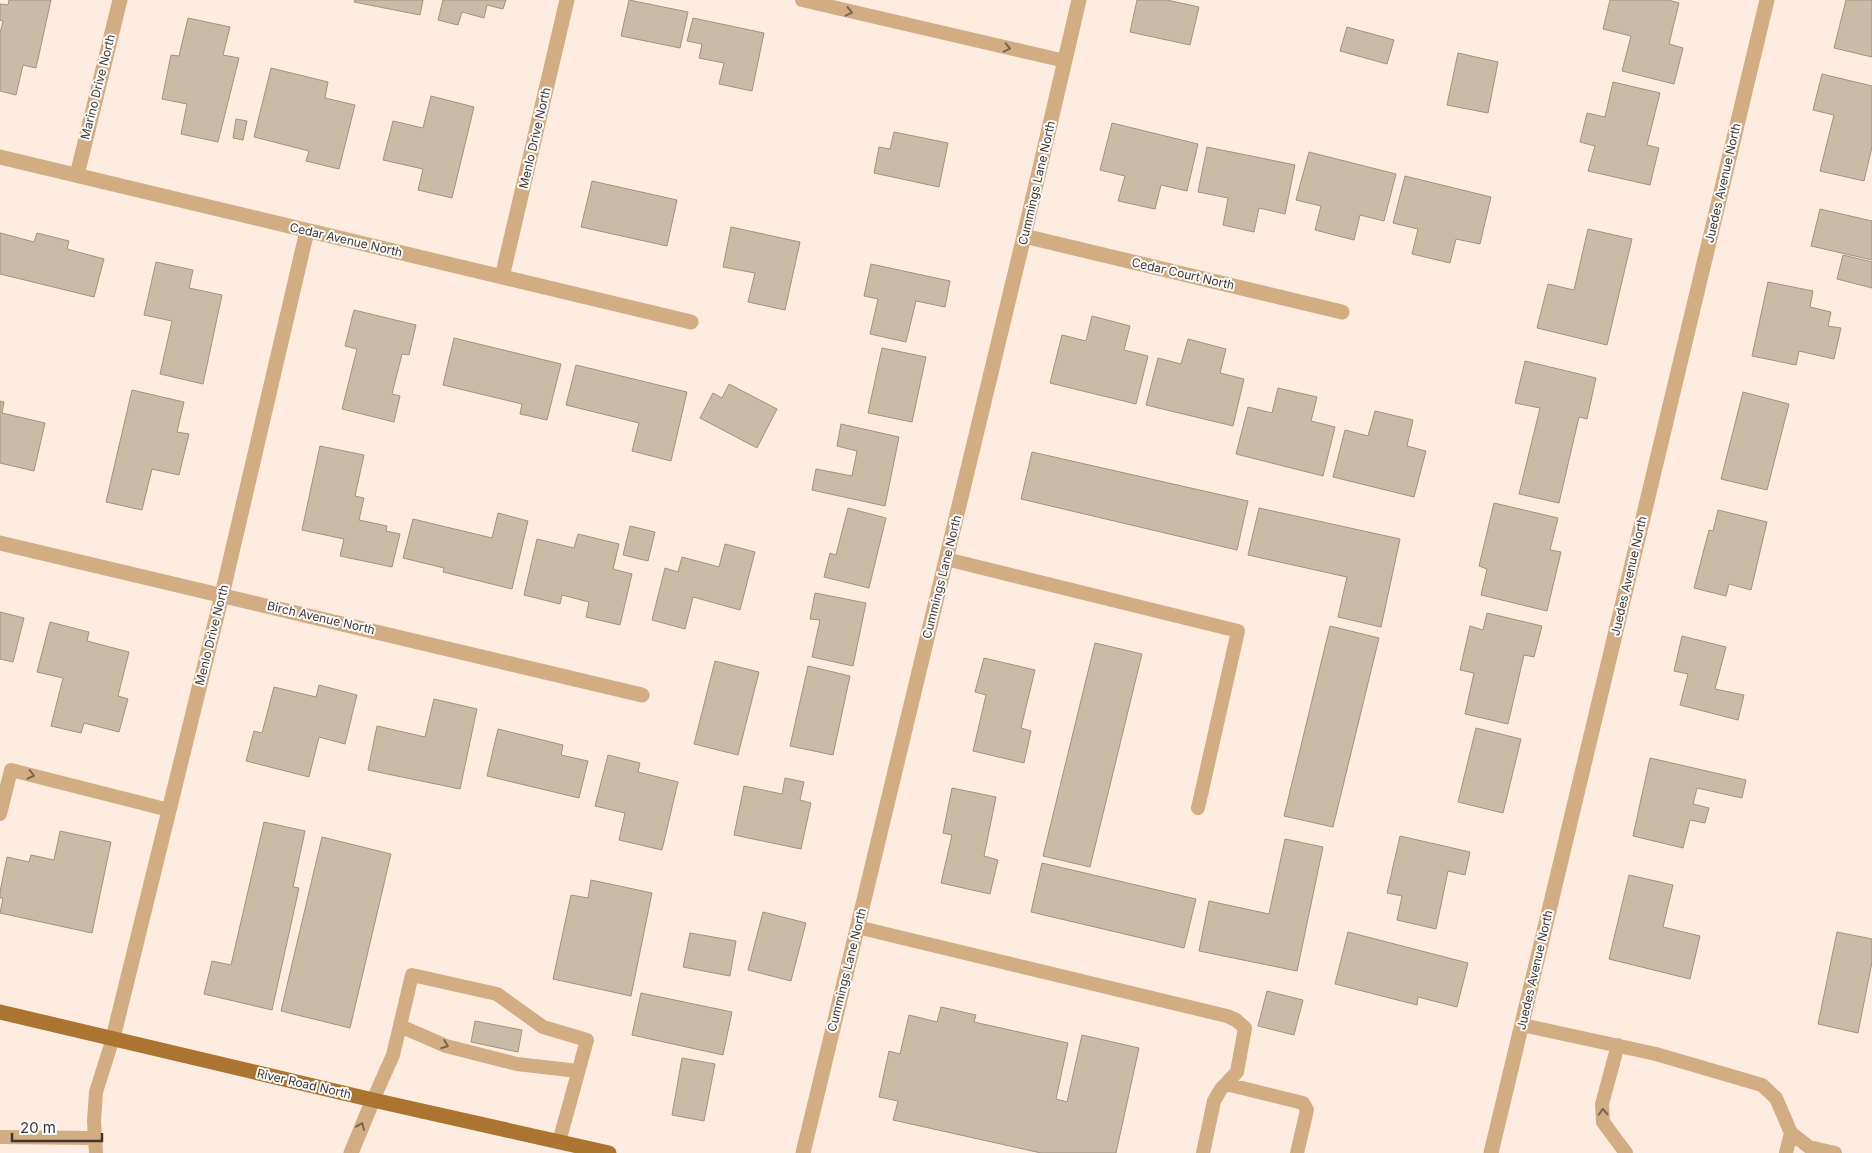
<svg xmlns="http://www.w3.org/2000/svg" width="1872" height="1153" viewBox="0 0 1872 1153" font-family="Inter,sans-serif">
<style>
.building{fill:#c9bca7;stroke:#a0937f}
.lines{fill:none;stroke-linecap:round;stroke-linejoin:round}
.service{stroke:#d2ac83;stroke-width:14}
.minor{stroke:#d2ac83;stroke-width:15}
.tertiary{stroke:#d2ac83;stroke-width:15}
.primary{stroke:#ab7431;stroke-width:15}
.oneway{stroke:#7a6551}
.labels{text-anchor:middle;stroke-width:4;stroke-linejoin:round;paint-order:stroke}
.street-label{font-size:12px;fill:#3f3630;stroke:#fdfdfd}
</style>
<rect width="100%" height="100%" fill="#feece0"/>
<path class="building" d="M9,0H51L36,68L23,65L16,95L0,91V33L3,21L0,20V4L8,5Z
M355,0H423L420,15L354,2Z
M443,0H506L503,9L487,5L484,18L462,12L458,25L438,20Z
M629,0L688,12L680,48L621,36Z
M1137,0H1167L1199,7L1190,45L1130,32Z
M1610,0H1668L1679,3L1669,44L1683,48L1674,84L1622,71L1631,36L1603,29Z
M1846,0H1872V57L1834,48Z
M188,18L230,27L223,55L239,58L218,142L181,134L187,104L162,99L171,55L179,56Z
M693,18L764,33L752,91L719,84L724,63L699,58L702,44L687,41Z
M1347,27L1394,40L1387,64L1340,51Z
M1458,53L1498,62L1488,113L1447,105Z
M271,68L328,82L325,98L355,105L339,169L306,161L309,151L254,137Z
M1822,74L1872,86V147L1864,181L1820,171L1834,115L1813,110Z
M1613,82L1660,93L1647,145L1659,148L1650,185L1588,171L1595,146L1580,142L1587,113L1605,117Z
M431,96L474,107L452,198L418,190L423,169L383,160L393,121L423,128Z
M236,119L247,121L243,140L233,138Z
M1112,123L1198,144L1187,191L1161,185L1155,209L1118,201L1125,176L1100,170Z
M894,132L948,143L939,187L874,173L879,147L890,149Z
M1207,147L1295,165L1285,214L1259,208L1254,232L1223,225L1228,198L1198,192Z
M1309,152L1396,174L1384,221L1360,215L1354,240L1315,230L1321,206L1296,200Z
M1405,176L1491,197L1480,244L1456,239L1450,263L1412,254L1418,229L1393,223Z
M592,181L677,200L667,246L581,227Z
M1820,209L1872,221V260L1811,246Z
M731,227L800,242L785,310L748,302L755,273L723,267Z
M1588,229L1632,239L1607,345L1537,328L1548,284L1574,290Z
M0,233L34,242L37,233L69,241L67,249L104,259L94,297L0,274Z
M1843,255L1872,262V288L1837,279Z
M156,262L193,270L189,288L222,295L203,384L160,374L172,321L144,315Z
M871,264L950,281L945,307L916,301L906,342L870,334L878,299L864,296Z
M1768,282L1813,291L1810,307L1831,312L1828,326L1841,328L1834,359L1799,351L1796,365L1752,356Z
M354,310L416,325L409,355L402,354L392,394L400,396L394,422L342,409L357,349L345,346Z
M1092,316L1130,326L1124,350L1148,356L1136,404L1050,383L1062,335L1086,341Z
M454,338L561,364L547,420L520,414L522,404L443,385Z
M1188,339L1226,349L1220,373L1244,379L1233,426L1146,405L1158,358L1181,364Z
M882,348L926,357L912,422L868,413Z
M1525,361L1596,378L1587,419L1579,417L1559,503L1519,494L1540,408L1515,403Z
M576,365L687,392L671,461L632,451L639,423L566,405Z
M729,384L777,409L757,448L700,418L713,393L722,398Z
M1278,388L1317,397L1311,421L1335,427L1323,476L1236,454L1248,407L1272,413Z
M132,390L184,402L177,432L189,434L179,475L152,469L142,510L106,502Z
M1743,392L1789,404L1767,490L1721,479Z
M0,401L4,402L2,413L45,423L34,471L0,463Z
M1375,411L1413,420L1407,446L1426,451L1414,497L1333,477L1345,430L1368,436Z
M841,424L899,437L885,506L812,490L816,469L852,476L857,451L837,446Z
M320,446L364,455L355,496L364,498L359,520L387,526L386,531L400,534L392,567L340,556L344,539L302,530Z
M1032,452L1248,501L1237,550L1021,499Z
M1494,503L1558,518L1550,550L1561,552L1547,611L1481,595L1487,569L1479,566Z
M848,508L886,518L869,588L824,577L830,553L836,555Z
M1259,508L1400,539L1381,627L1338,617L1347,577L1248,555Z
M1718,510L1767,522L1751,590L1729,584L1726,596L1694,588L1709,530L1713,531Z
M498,513L528,521L512,589L443,572L444,568L403,558L413,519L492,538Z
M630,526L655,532L648,561L623,555Z
M578,534L619,544L613,569L632,574L620,625L586,617L589,602L562,595L560,604L524,595L537,539L574,548Z
M725,544L755,552L740,610L693,597L685,629L652,620L665,568L678,572L682,557L719,567Z
M815,593L866,603L853,666L812,657L820,620L810,619Z
M0,612L24,618L13,662L0,659Z
M1487,613L1542,626L1534,657L1524,655L1508,724L1465,714L1474,673L1460,670L1470,626L1483,630Z
M50,622L89,632L87,641L129,652L118,696L128,699L119,732L84,723L81,733L51,726L63,678L37,672Z
M1330,626L1379,638L1333,827L1284,816Z
M1682,636L1726,647L1715,689L1744,695L1738,720L1680,705L1688,674L1674,671Z
M1095,643L1142,654L1090,867L1043,856Z
M984,658L1035,670L1021,728L1031,731L1024,763L973,751L986,695L975,692Z
M715,661L759,672L738,755L694,744Z
M808,666L850,676L833,755L790,746Z
M319,685L357,695L345,744L319,737L309,777L246,761L254,731L262,733L274,687L316,697Z
M434,699L477,709L460,789L368,770L377,726L425,737Z
M1476,728L1521,739L1503,813L1458,802Z
M498,729L563,745L561,755L588,761L579,798L487,776Z
M608,755L640,763L638,772L678,782L662,850L619,840L625,813L595,806Z
M1650,758L1746,780L1742,798L1697,788L1693,804L1709,808L1705,823L1690,820L1683,848L1633,836Z
M785,778L804,782L800,800L811,803L801,849L734,835L744,786L782,794Z
M952,788L996,797L984,856L998,860L990,894L941,883L952,835L943,833Z
M264,822L305,831L293,887L299,888L272,1010L204,994L212,961L231,965Z
M60,831L111,842L92,933L0,913L3,898H0V892L7,857L29,862L31,855L54,860Z
M1400,836L1470,852L1465,875L1448,871L1436,929L1397,920L1402,896L1387,893Z
M322,837L391,854L350,1028L281,1011Z
M1285,839L1323,847L1297,971L1199,951L1209,901L1269,914Z
M1042,863L1196,899L1184,948L1031,912Z
M1629,875L1673,885L1663,927L1700,936L1690,979L1609,959Z
M591,880L652,893L631,996L553,979L571,895L588,898Z
M763,912L806,923L791,981L748,970Z
M1348,932L1468,963L1457,1007L1418,997L1417,1005L1335,984Z
M1837,932L1872,939V962L1858,1033L1818,1024Z
M690,933L736,941L730,976L683,967Z
M1267,991L1303,1000L1294,1035L1258,1026Z
M641,993L732,1012L723,1055L632,1035Z
M941,1007L976,1015L974,1022L1068,1043L1056,1099L1067,1102L1082,1035L1139,1048L1116,1153H1041L893,1120L898,1101L879,1097L889,1051L900,1054L909,1015L937,1022Z
M475,1021L522,1030L518,1052L471,1042Z
M682,1058L715,1064L704,1121L672,1115Z"/>
<g class="lines">
<path class="service" d="M802,0L1065,61
M946,559L1238,631L1198,808
M0,814L11,770L169,810
M857,927L1227,1016L1236,1020L1245,1028L1237,1072L1221,1089L1214,1101L1203,1153
M1522,1025L1656,1054L1762,1085L1776,1098L1791,1133L1809,1147L1835,1153
M400,1026L446,1046L517,1064L578,1071
M1618,1045L1602,1104L1603,1122L1626,1153
M1226,1084L1303,1103L1307,1110L1297,1153
M373,1100L393,1055L412,975L497,994L543,1027L587,1040L559,1142
M0,1137L95,1138
M96,1153L94,1121L96,1092L113,1038
M1786,1153L1791,1133"/>
<path class="minor" d="M0,157L691,322
M77,175L120,0
M1024,236L1342,312
M502,277L567,0
M0,543L642,695
M113,1038L222,595L307,231
M1491,1153L1767,0"/>
<path class="tertiary" d="M351,1153L373,1100
M803,1153L1024,236L1079,0"/>
<path class="primary" d="M0,1012L373,1100L609,1153"/>
</g>
<defs><path id="oneway-chevron" d="M-2-3.5L2.5 0L-2 3.5" fill="none" stroke-width="1.6" stroke-linecap="round" stroke-linejoin="round" transform="scale(1.25)"/></defs>
<g class="oneway">
<use href="#oneway-chevron" transform="translate(849 12) rotate(13)"/>
<use href="#oneway-chevron" transform="translate(1007 48) rotate(13)"/>
<use href="#oneway-chevron" transform="translate(31 775) rotate(14)"/>
<use href="#oneway-chevron" transform="translate(445 1045) rotate(20)"/>
<use href="#oneway-chevron" transform="translate(1603 1112) rotate(-93)"/>
<use href="#oneway-chevron" transform="translate(361 1126) rotate(-67)"/>
</g>
<g class="labels">
<g class="street-label">
<text transform="translate(98 87) rotate(-76)" y="4">Marino Drive North</text>
<text transform="translate(535 138) rotate(-77)" y="4">Menlo Drive North</text>
<text transform="translate(1037 183) rotate(-77)" y="4">Cummings Lane North</text>
<text transform="translate(1723 183) rotate(-77)" y="4">Juedes Avenue North</text>
<text transform="translate(346 240) rotate(13)" y="4">Cedar Avenue North</text>
<text transform="translate(1183 274) rotate(13)" y="4">Cedar Court North</text>
<text transform="translate(1629 576) rotate(-77)" y="4">Juedes Avenue North</text>
<text transform="translate(942 577) rotate(-76)" y="4">Cummings Lane North</text>
<text transform="translate(321 618) rotate(13)" y="4">Birch Avenue North</text>
<text transform="translate(212 635) rotate(-76)" y="4">Menlo Drive North</text>
<text transform="translate(847 970) rotate(-76)" y="4">Cummings Lane North</text>
<text transform="translate(1535 970) rotate(-77)" y="4">Juedes Avenue North</text>
<text transform="translate(304 1084) rotate(13)" y="4">River Road North</text>
</g>
</g>
<path d="M12 1133v8h90v-8" fill="none" stroke="#3f3630" stroke-width="2.5"/>
<text x="20" y="1133" font-size="15" fill="#3f3630" stroke="#fdfdfd" stroke-width="4" paint-order="stroke">20 m</text>
</svg>
